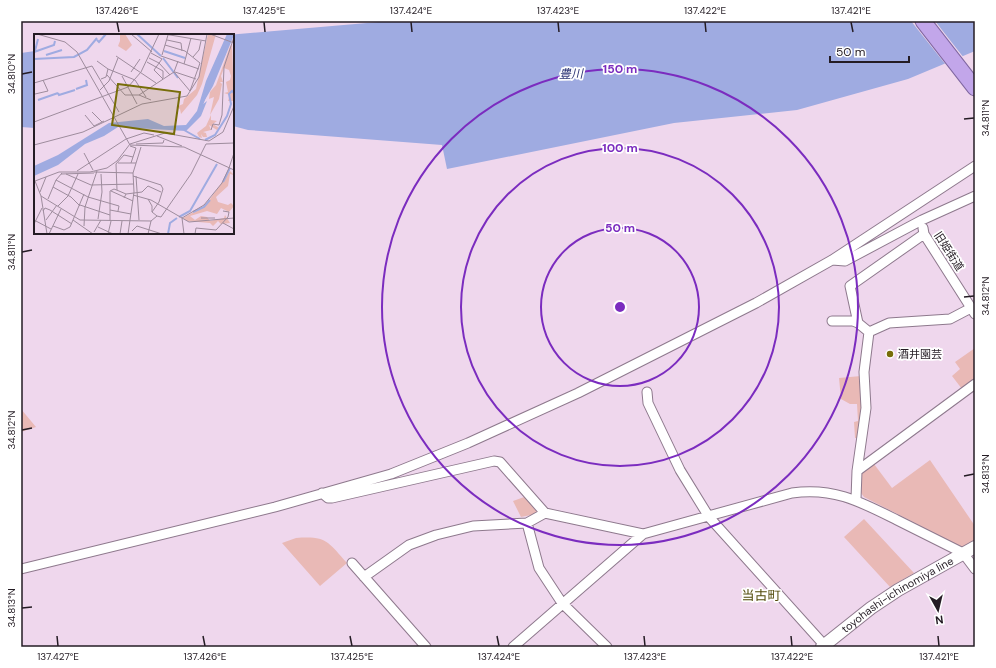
<svg xmlns="http://www.w3.org/2000/svg" width="996" height="668" viewBox="0 0 996 668" font-family="'DM Sans','Noto Sans JP',sans-serif">
<style>
.green{fill:#e9b9b6}
.water{fill:#9fabe1}
.pier{fill:#efd7ed}
.lines{fill:none;stroke-linecap:round;stroke-linejoin:round}
.minor-casing{stroke:#8e798d;stroke-width:11}
.secondary-casing{stroke:#8e798d;stroke-width:14}
.trunk-casing{stroke:#8067a1;stroke-width:17}
.minor{stroke:#fff;stroke-width:9}
.secondary{stroke:#fff;stroke-width:12}
.trunk{stroke:#c2a6ea;stroke-width:15}
.ticks{fill:none;stroke:#241c24;stroke-width:1.5}
.ring{fill:none;stroke:#7b2cbf;stroke-width:2}
.poi-dot{fill:#776d09;stroke:#fff;stroke-width:1.5}
.labels{text-anchor:middle;stroke-width:3.5;stroke-linejoin:round;paint-order:stroke}
.street-label{font-size:11px;fill:#241c24;stroke:#fff}
.poi-label{font-size:11px;fill:#241c24;stroke:#fff;text-anchor:start}
.water-label{font-size:12px;font-style:italic;fill:#2d3575;stroke:#fff}
.quarter-label{font-size:13px;fill:#524b0b;stroke:#fff}
.inset-river{fill:none;stroke:#9fabe1;stroke-width:2}
.inset-road{fill:none;stroke:#9e8c9d;stroke-width:1}
.view{fill:#776d09;fill-opacity:0.15;stroke:#776d09;stroke-width:2}
.inset-edge{fill:none;stroke:#241c24;stroke-width:2}
.centre{fill:#7b2cbf;stroke:#fff;stroke-width:2}
.ring-label{font-size:12px;text-anchor:middle;font-weight:bold;fill:#7b2cbf;stroke:#fff;stroke-width:3.5;stroke-linejoin:round;paint-order:stroke}
.neatline{fill:none;stroke:#241c24;stroke-width:1.5}
.ticks-label{font-size:10px;text-anchor:middle;fill:#241c24}
</style>
<rect width="100%" height="100%" fill="#efd7ed"/>
<path class="green" d="M975,348V379L962,389L952,376L960,369L955,362Z
M861,376L863,409L859,438H855L854,422L858,421L857,404H850L841,399L839,378Z
M21,409L36,427L21,432Z
M930,460L975,526V540L962,547L864,497L861,493L862,472L874,464L892,488Z
M527,496L537,510L536,514L521,517L513,501Z
M864,519L914,573L890,587L844,537Z
M296,538C327,536 327,541 347,563L320,586L282,543Z"/>
<path class="water" d="M390,21H975V51L908,79L797,110L674,123L447,169L442,145L248,130L233,126V35H227Z
M35,51V128L21,127V53Z"/>
<path class="pier" d="M911,21H935L964,58L946,65Z"/>
<g class="lines">
<defs>
<path id="minor" d="M923,228L924,234L975,314
M832,260L845,261L922,220L975,196
M832,321H853L858,323L869,332L889,323L950,319L971,308
M858,323L850,286L924,234
M647,392L648,403L680,470L709,517L826,647
M857,471L975,384
M322,493L328,498H332L494,461L500,462L545,513L643,534L792,493C834,487 861,502 897,520C919,531 941,542 963,553L975,569
M856,499L857,471L866,408L864,372L869,332
M527,523L539,568L562,603L607,647
M352,563L426,647
M21,569L275,507L391,474L468,443L578,393L756,303L832,260L975,166
M364,577L409,545L436,535L473,526L527,523L545,513
M513,647L643,534"/>
<g id="secondary">
<path id="s1" d="M822,647L871,608L898,590L975,547"/>
</g>
<path id="trunk" d="M923,21L975,88"/>
</defs>
<use href="#minor" class="minor-casing"/>
<use href="#secondary" class="secondary-casing"/>
<use href="#trunk" class="trunk-casing"/>
<use href="#minor" class="minor"/>
<use href="#secondary" class="secondary"/>
<use href="#trunk" class="trunk"/>
</g>
<path class="ticks" d="M117,22L119,32M264,22L265,32M411,22L412,32M558,22L559,32M705,22L706,32M851,22L853,32M22,74L32,72M964,119L974,118M22,252L32,250M964,297L974,296M22,430L32,428M964,476L974,474M22,608L32,607M57,636L58,646M203,636L205,646M350,636L352,646M497,636L499,646M644,636L645,646M791,636L792,646M938,636L939,646"/>
<g class="ring">
<circle cx="620" cy="307" r="79"/>
<circle cx="620" cy="307" r="159"/>
<circle cx="620" cy="307" r="238"/>
</g>
<circle class="poi-dot" cx="890" cy="354" r="4"/>
<g class="labels">
<g class="street-label">
<text transform="translate(949 251) rotate(57)" y="4">旧姫街道</text>
<text dy="4" stroke="none"><textPath href="#s1" startOffset="92">toyohashi-ichinomiya line</textPath></text>
</g>
<g class="poi-label">
<text x="898" y="358">酒井園芸</text>
</g>
<g class="water-label">
<text transform="translate(571 74) rotate(-1)" y="4">豊川</text>
</g>
<g class="quarter-label">
<text x="761" y="600">当古町</text>
</g>
</g>
<g transform="translate(34 34)">
<rect width="200" height="200" fill="#efd7ed"/>
<path d="M86,0H91L98,11L92,17L84,12L86,7L82,5L86,7ZM174,0H182L168,50L163,61L147,80L146,75L142,73L149,70L150,65L162,55ZM198,11L200,67H194L196,61L190,59L194,58L192,48L196,46L197,42L195,36L190,34L187,42L189,48H186L188,50L185,65L176,81L180,63L175,65L176,58L182,51L196,12ZM177,81V86L183,87L179,90L185,94L183,96L175,91L177,96L169,98L172,99L173,103H169L167,100L168,104L165,103L163,99L172,92ZM196,137L200,141L196,140L194,152L182,163L184,168L194,171L197,169L200,172L195,178L187,174L183,180L173,177L156,182L161,186L167,182L173,183L176,187L190,184L191,181L196,189L187,190L184,187L179,192L176,189L153,187L149,184L171,172Z" fill="#e9b9b6"/>
<path d="M193,0L200,1L179,52L168,71L173,67L167,82L152,97L84,93L70,102L51,110L24,131L0,142V132L24,121L75,89L114,85L130,92L152,91L163,77L172,47Z" fill="#9fabe1"/>
<path class="inset-river" d="M103,0L127,22M63,6L65,8L72,0M1,17L4,5M130,17L151,24M0,18L20,11L21,7M12,21L28,16M129,24L144,44M0,25L40,23L53,16L63,4M42,55L53,51L52,46M24,59L25,61L41,56M4,66L24,59M167,74L172,60M150,96L166,105M171,106L181,101L193,82L197,70L195,60L198,57L200,59M189,148L196,134M159,178L170,173L176,166M145,183L156,177L183,130M134,200L136,189L143,184"/>
<path class="inset-road" d="M3,0L31,8L43,18L96,111L150,113L200,136M97,0L118,18M130,0L172,7M176,0L200,9M133,6L147,9L148,17M131,11L151,17L166,29L156,57L140,38M200,12V57M117,19L128,25L120,36L129,45M128,21L134,1M82,22L122,49M127,22L165,35M159,23L165,16L167,7M115,24L125,29L136,41M63,27L74,35L101,46L112,63M113,28L129,37V44M150,30L157,4M97,38L106,25M141,38L162,45M73,41L91,61H105L140,38L144,27M88,42L103,70M67,45L72,43L74,35M0,49L58,32L85,78M66,56L75,47L84,24M1,60L14,57L9,46M105,61L117,66M58,78L68,88M51,81L60,92L70,87M0,88L94,53L107,38L125,0M177,96L179,90L185,91L188,81L190,33L200,3M123,102L148,112M102,110L129,109L130,106M0,111L49,98L108,70L153,62L165,43L173,0M96,112L102,114L97,129M50,119L59,136M84,129H102M195,134L200,119M43,137L92,105L110,99L120,101M60,138L99,139M28,139L22,146L54,163L85,172L84,177M27,140L60,139M32,140L57,151L100,150M99,142L127,151L129,155L125,168L118,178M102,142L105,186M1,147L7,162L46,186L117,187L123,182L127,183L157,140L172,110L200,109M1,147L25,138H56L73,134L83,127L96,110L131,99L175,107L189,98L200,72M19,153L37,163L46,172M83,156L82,130L90,121L99,123M77,157L99,167M6,158L12,143M92,160L108,158L114,152L127,158M99,161L117,166L155,188L200,184M7,162L13,200M14,165L22,146M114,165L118,172V178L123,182M46,171L76,181M24,172L34,162L44,140M76,176L97,180M9,177L11,174L16,176L38,190M167,184H181M64,185L68,158L67,140M0,186L17,195M12,186L23,171M39,186L59,200M76,187V157L80,155L85,157L92,160L90,164M189,189L200,195M0,190L8,174M19,192L30,196L36,193L50,160M50,192L51,173L63,137M64,193L79,200M98,197L103,192L128,200M60,198L67,186M15,200L27,175M74,200L77,187M86,200L88,187M94,200L100,158L99,139L107,113M114,200L117,187M150,200L148,184L170,171L188,149L195,134M161,200L162,194L182,196L194,183L195,178L189,177"/>
<path class="view" d="M84,50L146,58L140,100L78,91Z"/>
<rect width="200" height="200" class="inset-edge"/>
</g>
<circle cx="620" cy="307" r="6" class="centre"/>
<g class="ring-label">
<text x="620" y="73">150 m</text>
<text x="620" y="152">100 m</text>
<text x="620" y="232">50 m</text>
</g>
<rect width="996" height="668" fill="none" stroke="#ffffff" stroke-width="44"/>
<g transform="translate(938 610) rotate(172)" stroke="#ffffff" stroke-width="3" paint-order="stroke">
<path d="M0-3L7 15L0 10L-7 15Z" fill="#241c24"/>
<text y="-6" font-size="11" font-weight="bold" text-anchor="middle" fill="#241c24">N</text>
</g>
<path d="M830 56v6h79v-6" fill="none" stroke="#241c24" stroke-width="2"/>
<text x="836" y="56" font-size="12" fill="#241c24" stroke="#ffffff" stroke-width="3" paint-order="stroke">50 m</text>
<rect x="22" y="22" width="952" height="624" class="neatline"/>
<g class="ticks-label">
<text x="117" y="14">137.426°E</text>
<text x="264" y="14">137.425°E</text>
<text x="411" y="14">137.424°E</text>
<text x="558" y="14">137.423°E</text>
<text x="705" y="14">137.422°E</text>
<text x="851" y="14">137.421°E</text>
<text transform="translate(11 74) rotate(-90)" y="4">34.810°N</text>
<text transform="translate(985 118) rotate(-90)" y="4">34.811°N</text>
<text transform="translate(11 252) rotate(-90)" y="4">34.811°N</text>
<text transform="translate(985 296) rotate(-90)" y="4">34.812°N</text>
<text transform="translate(11 430) rotate(-90)" y="4">34.812°N</text>
<text transform="translate(985 474) rotate(-90)" y="4">34.813°N</text>
<text transform="translate(11 608) rotate(-90)" y="4">34.813°N</text>
<text x="58" y="660">137.427°E</text>
<text x="205" y="660">137.426°E</text>
<text x="352" y="660">137.425°E</text>
<text x="499" y="660">137.424°E</text>
<text x="645" y="660">137.423°E</text>
<text x="792" y="660">137.422°E</text>
<text x="939" y="660">137.421°E</text>
</g>
</svg>
